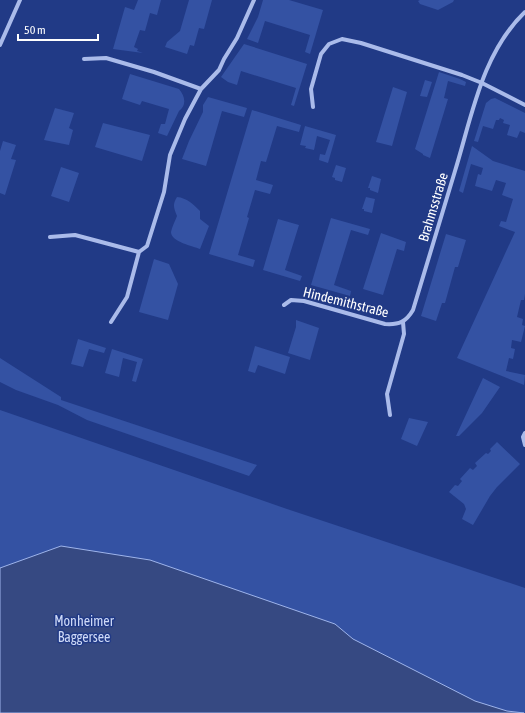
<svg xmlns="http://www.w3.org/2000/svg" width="525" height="713" viewBox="0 0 525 713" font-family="'Asap Condensed',sans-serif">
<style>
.green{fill:#3452a3}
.water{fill:#364982;stroke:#9eb4eb}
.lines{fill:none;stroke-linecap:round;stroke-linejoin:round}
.street{stroke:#aabbea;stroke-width:4}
.labels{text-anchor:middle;stroke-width:3;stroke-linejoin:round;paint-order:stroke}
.street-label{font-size:14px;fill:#fff;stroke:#213a86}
.park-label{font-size:14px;fill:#cfdaf7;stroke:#213a86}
</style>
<rect width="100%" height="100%" fill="#213a86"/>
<path class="green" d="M138,0H161L157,15L150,13L145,31L140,30L134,47L138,49L137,51L143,53L113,49L125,7L134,10Z
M189,0H212L204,29L199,28L194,46L190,45L187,54L165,47L167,42L180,31Z
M263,0H289L323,10L310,54L305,52L310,35L265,21L258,43L247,39L258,17Z
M420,0H454L453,2L438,10L420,4L418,1Z
M244,44L307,64L294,106L291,105L296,88L241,71L237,85L228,82L221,77Z
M439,72L460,79L466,82L465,86L448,81L444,98L448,99L430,158L423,155V154L415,149Z
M130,74L179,89C185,96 187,105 179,111L167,136L158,133L161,124H165L169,109L142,101L140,105L122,99Z
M425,80L432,82L427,97L420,96Z
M393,87L407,92L392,146L376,142Z
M208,97L247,108L244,117L222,111L206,166L182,159L189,141L203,112V105Z
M495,98L525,113V133L520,131L517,138L507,135L510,125L503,123L504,120L500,118L499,120H496L493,129L483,126L478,142L474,141L486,103L491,99Z
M55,108L74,113L69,128L73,130L69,145L44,140Z
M252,110L301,125L299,132L277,126L266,162L261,161L256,180L273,185L270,194L255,190L247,217L249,218L238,255L255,260L253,267L209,254Z
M103,123L150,135L142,161L95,147Z
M305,126L336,135L328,163L319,160L320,154L325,155L330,140L317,136L314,150L305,148L306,146L300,145Z
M3,141L16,145L11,159L16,160L5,195L0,193V151Z
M472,146L493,161L525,171V294L524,300H521L517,317L523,319L522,325L525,326L521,342L512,340L511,348L515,349L513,359L509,358L506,371L525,375L524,385L457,358L515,232L499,226L501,221L506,222L513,199L502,195L506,183L496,180L492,191L475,186L478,174L481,175L483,168L471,164L463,193L459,191Z
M336,165L346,168L342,182L335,180V178L332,177Z
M61,167L79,173L69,202L51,196Z
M372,176L381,179L378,193L370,190V188H368Z
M177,197C187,198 193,204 200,211V219L209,226L200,249C193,246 171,242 171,232C172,227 175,221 177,216C174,208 172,205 177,197Z
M366,197L375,199L372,213L364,211V209H362Z
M331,218L370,229L368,235L351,230L334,285L351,291L350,296L311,285Z
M278,219L299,225L285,270L302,276L300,281L263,270Z
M381,233L406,242L404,251L397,249L383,295L363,289Z
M446,234L466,240L458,267H455L445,303H442L436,321L421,316Z
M154,259L169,264L178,284L168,320L139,312Z
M296,320L319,328L310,360L288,353L296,327Z
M78,339L106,348L104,353L89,349L83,367L71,364Z
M255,346L290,357L285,374L258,365L255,373L248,371Z
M112,349L143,359L136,382L132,381L137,362L123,358L119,377L105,373Z
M0,358L61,397V400L257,465L249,476L87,420L58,405L16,390L0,382Z
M483,378L500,387L482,413L459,436H456Z
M0,410L287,509L525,588V713H0Z
M409,418L428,422L417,446L401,439Z
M497,442L520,464L497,487L490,496L473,525L462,519L466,509L464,504L449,492L455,485L458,486L462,481L460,479L470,468L473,470L477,466L475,463L486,453L488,454L491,451L490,449Z"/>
<path class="water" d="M61,546L150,560L335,624L353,639L475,701L507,711L524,713H0V568Z"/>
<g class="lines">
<path class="street" d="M0,45L20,0
M84,59L106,58L154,72L201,89
M313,107L311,89L321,54L329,44L342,39L361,43L462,75L482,83L525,105
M50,237L75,235L139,252
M284,305L291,300L304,301L385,324C399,325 406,322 413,310C427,264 441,217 455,171C472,116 482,53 525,12
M111,322L127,297L139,252L147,246L164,192L170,155L185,119L201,89L219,70L224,59L237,38L254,0
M390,415L387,394L404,334L403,322
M525,433L523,437L525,445"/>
</g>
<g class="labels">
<g class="street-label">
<text transform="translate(433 207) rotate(-73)" y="5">Brahmsstraße</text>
<text transform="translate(346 302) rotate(14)" y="5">Hindemithstraße</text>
</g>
<g class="park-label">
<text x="84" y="626">Monheimer<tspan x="84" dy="16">Baggersee</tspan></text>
</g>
</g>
<path d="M18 34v6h80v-6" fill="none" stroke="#ffffff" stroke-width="2"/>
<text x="24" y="34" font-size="12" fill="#ffffff" stroke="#213a86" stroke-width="3" paint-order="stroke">50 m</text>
</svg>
